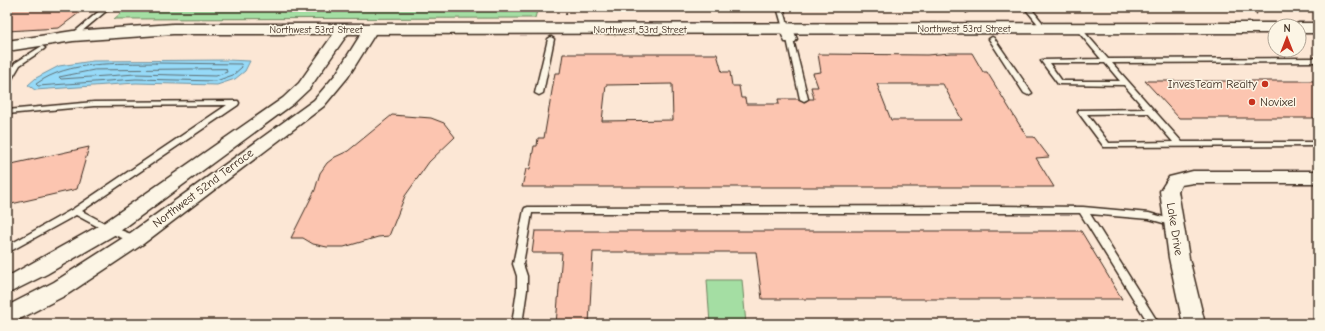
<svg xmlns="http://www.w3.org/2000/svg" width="1325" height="331" viewBox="0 0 1325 331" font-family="'Comic Neue',sans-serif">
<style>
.green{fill:#a4dea3;stroke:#708460}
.water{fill:#96daf8;stroke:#7294a1}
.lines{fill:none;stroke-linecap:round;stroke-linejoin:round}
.shore{stroke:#5f7075;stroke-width:1}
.building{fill:#fcc5b0;stroke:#3b2a1e;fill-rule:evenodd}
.lane-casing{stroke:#3b2a1e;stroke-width:3}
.street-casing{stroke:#3b2a1e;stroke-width:3}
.secondary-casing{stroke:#3b2a1e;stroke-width:3}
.path{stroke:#3b2a1e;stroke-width:2;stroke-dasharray:2.5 2.5;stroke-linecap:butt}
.lane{fill:#fcf5e5;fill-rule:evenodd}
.street{fill:#fcf5e5;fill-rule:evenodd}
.secondary{fill:#fcf5e5;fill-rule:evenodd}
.poi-dot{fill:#c8321e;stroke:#fcf5e5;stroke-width:1.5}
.labels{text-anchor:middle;stroke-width:3;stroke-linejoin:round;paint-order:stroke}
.far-street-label{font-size:10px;fill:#3b2a1e;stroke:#fcf5e5}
.poi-label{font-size:12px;fill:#3b2a1e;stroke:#fcf5e5;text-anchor:end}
.street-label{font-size:12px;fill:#3b2a1e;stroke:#fcf5e5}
</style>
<rect width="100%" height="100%" fill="#fce7d5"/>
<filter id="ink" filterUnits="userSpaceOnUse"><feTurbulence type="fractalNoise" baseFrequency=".025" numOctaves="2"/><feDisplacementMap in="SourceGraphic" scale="8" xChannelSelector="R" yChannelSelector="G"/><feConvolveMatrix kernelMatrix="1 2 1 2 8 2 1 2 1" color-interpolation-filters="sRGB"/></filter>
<g filter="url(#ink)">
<path class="green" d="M128,7H538L535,18L114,19Z
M707,280H742L746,324H710Z"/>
<path class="water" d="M227,60L250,61L245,71L235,79L217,85L136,83L35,90L28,85L36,78L59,66L93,61Z"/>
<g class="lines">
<path class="shore" d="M156,63L241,64L242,67L233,75L216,81L136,79L38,86L36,84C69,60 117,64 156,63Z
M226,69L227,72L216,76L136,74L61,79L59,77L94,70Z"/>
</g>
<path class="building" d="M7,7H87L59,28L7,31Z
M951,53H972L983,72H987L1027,137H1034L1049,157L1036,158L1054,187H522L526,169H530L534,146H537L538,138H544L555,73H560L563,54H717L722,72H730L732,86H739L741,98H745L746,104H779L778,99H798L805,102L809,99H814L811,87H818L813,73L821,72L818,54L927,55ZM672,84L673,120L602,121L606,85ZM877,84H943L962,120H891Z
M1145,81H1318V118H1179Z
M392,115L431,118L444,123L455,137L429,162L405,196L389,236L378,237L344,247H327L313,244L303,238H291L315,190L320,173L327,163L335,157L348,151Z
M89,147L77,189L7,205V165Z
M535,231H1081L1122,299H762L756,252H593L589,324H556L562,253H532Z"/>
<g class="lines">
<defs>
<path id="lane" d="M104,7H111L75,37H71V35Z
M777,7H783L789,28L788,29H784L783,28Z
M1024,7H1030L1046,27V29H1042Z
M1078,26L1080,27L1108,59L1318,58V62L1112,63L1182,142H1318V146L1104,147L1078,112L1079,110L1145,109L1124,85L1058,84L1041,61L1042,60L1101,59L1076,29L1075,28ZM1049,63H1105L1120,81H1062ZM1148,113L1173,142L1109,143L1087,114Z
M551,37L554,39L543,93L539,95L535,93L548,39Z
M790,37L793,39L808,99L804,101L800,99L787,39Z
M992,37L994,38L1032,93L1028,95L1024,93L989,39Z
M42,46L45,48L44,49L20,65L10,82L7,84V76L15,63Z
M235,101H238L239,103L238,105L82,211L112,227L139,237L140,239L139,241C128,245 88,221 76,215L7,253V246L73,209L227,105L94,106L7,114V110L94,102Z
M994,206L1083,207L1149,213L1177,221L1178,223L1177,225L1174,226L1149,219L1090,214L1159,324H1149L1080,213H532L523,264L527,276V290L522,324H512L517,290V276L513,264L524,210L525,208L528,207Z"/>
<path id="street" d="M786,24L791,25L797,39L795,42H785L779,28L781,25Z
M344,25L349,26L351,29L309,89L293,104L116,234L47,274L7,294V277L102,224L283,98L299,83L339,26Z
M371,25L376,26L378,29L348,77L324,106L143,244L68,294L14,322L7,324V306L54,282L129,234L314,100L336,74L366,26Z
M1193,171H1318V183H1193L1181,185L1178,191L1189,258L1205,324H1183L1169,258L1160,191L1169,177Z"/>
<path id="secondary" d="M1275,23L1282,26H1275V33L173,34L73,41L7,51V41L73,31L173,24Z
M1299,23H1318V33H1299V26H1292Z"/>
</defs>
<use href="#lane" class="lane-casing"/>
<use href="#street" class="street-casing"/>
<use href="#secondary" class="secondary-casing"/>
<path class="path" d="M963,7L968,15
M1248,7L1257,14
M566,15L567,7"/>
<use href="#lane" class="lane"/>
<use href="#street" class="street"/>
<use href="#secondary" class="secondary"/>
</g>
</g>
<g class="poi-dot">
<circle cx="1265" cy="84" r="4"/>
<circle cx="1252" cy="102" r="4"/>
</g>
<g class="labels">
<g class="far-street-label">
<text x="964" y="32">Northwest 53rd Street</text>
<text x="316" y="33">Northwest 53rd Street</text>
<text x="640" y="33">Northwest 53rd Street</text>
</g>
<g class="poi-label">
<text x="1257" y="88">InvesTeam Realty</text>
<text x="1260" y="106" text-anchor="start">Novixel</text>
</g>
<g class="street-label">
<text transform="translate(203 188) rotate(-37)" y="4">Northwest 52nd Terrace</text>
<text transform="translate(1175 229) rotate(81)" y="4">Lake Drive</text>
</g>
</g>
<rect width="1325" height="331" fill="none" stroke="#fcf5e5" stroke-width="24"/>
<rect x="12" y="12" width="1301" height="307" fill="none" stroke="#3b2a1e" stroke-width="1.5" filter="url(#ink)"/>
<g transform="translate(1287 38)"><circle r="19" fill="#fcf5e5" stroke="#afa495"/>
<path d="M0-3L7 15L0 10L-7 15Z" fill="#c8321e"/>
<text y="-6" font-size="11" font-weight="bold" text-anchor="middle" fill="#3b2a1e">N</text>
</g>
</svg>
